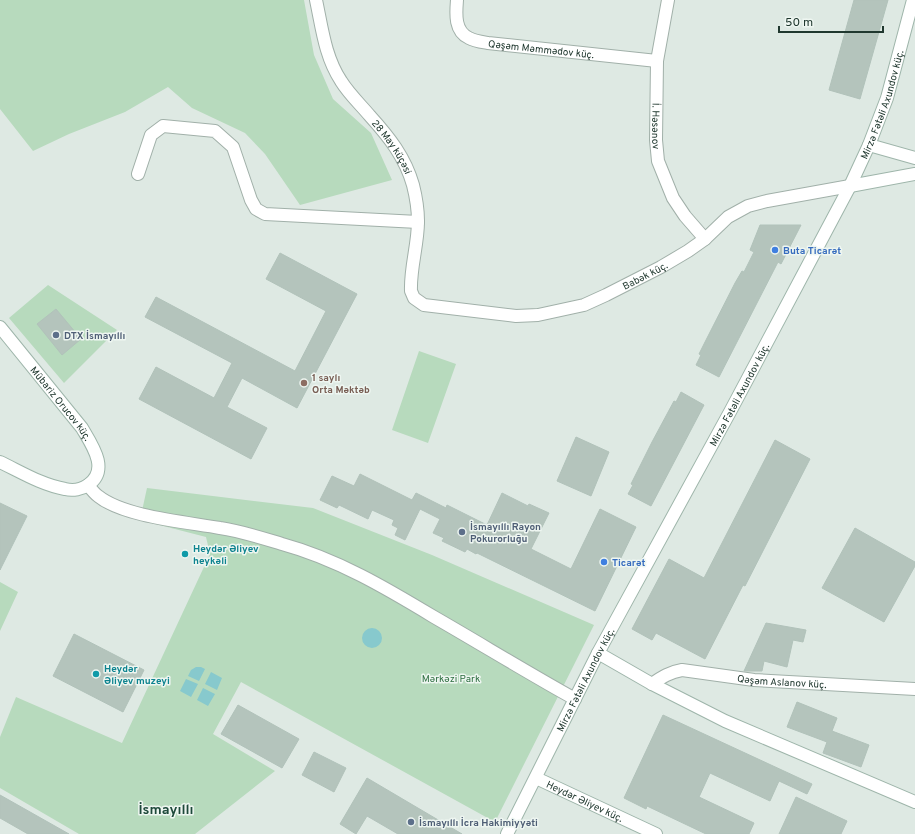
<svg xmlns="http://www.w3.org/2000/svg" width="915" height="834" viewBox="0 0 915 834" font-family="Overpass,sans-serif">
<style>
.green{fill:#b7dabd}
.water{fill:#87c9cd}
.building{fill:#b4c4bc;stroke:#b1c2ba}
.lines{fill:none;stroke-linecap:round;stroke-linejoin:round}
.street-casing{stroke:#a1b0a9;stroke-width:14}
.secondary-casing{stroke:#9eb5aa;stroke-width:14}
.street{stroke:#fff;stroke-width:12}
.secondary{stroke:#fff;stroke-width:12}
.shop-dot{fill:#3f7fe0;stroke:#eef6f1;stroke-width:1.5}
.service-dot{fill:#5c6f8a;stroke:#eef6f1;stroke-width:1.5}
.education-dot{fill:#8d6e63;stroke:#eef6f1;stroke-width:1.5}
.culture-dot{fill:#0f9aa8;stroke:#eef6f1;stroke-width:1.5}
.labels{text-anchor:middle;stroke-width:3;stroke-linejoin:round;paint-order:stroke}
.street-label{font-size:10px;fill:#20382f;stroke:#eef6f1}
.shop-label{font-size:10px;font-weight:bold;fill:#366cbe;stroke:#eef6f1;text-anchor:start}
.service-label{font-size:10px;font-weight:bold;fill:#4e5e75;stroke:#eef6f1;text-anchor:start}
.education-label{font-size:10px;font-weight:bold;fill:#785e54;stroke:#eef6f1;text-anchor:start}
.culture-label{font-size:10px;font-weight:bold;fill:#0d838f;stroke:#eef6f1;text-anchor:start}
.park-label{font-size:10px;fill:#2c6d3f;stroke:#eef6f1}
.district-label{font-size:14px;font-weight:bold;fill:#1d493a;stroke:#eef6f1}
</style>
<rect width="100%" height="100%" fill="#dee9e3"/>
<path class="green" d="M0,0H304L314,55L333,99L371,133L392,180L300,205L265,154L245,133L192,108L168,87L125,112L69,134L33,151L0,109Z
M48,285L117,330L64,383L9,318Z
M419,351L456,364L428,443L392,430Z
M147,488L313,508L432,555L594,625L495,822L241,682L213,734L275,771L195,834H79L0,788V737L16,697L122,743L210,554L206,537L140,520Z
M0,582L18,592L0,631Z"/>
<path class="water" d="M362 638a10 10 0 1 1 20 0a10 10 0 1 1-20 0Z
M196,667H201L205,669L199,681L188,676L191,670Z
M211,672L222,678L217,690L205,684Z
M186,679L198,684L191,697L180,691Z
M203,688L215,694L208,706L197,700Z"/>
<path class="building" d="M854,0H888L860,99L829,90Z
M760,225H801L781,264L778,262L719,377L696,365L701,355L699,354L705,342L735,283L742,271L744,272L754,252L750,250Z
M280,253L357,294L297,408L242,378L227,407L267,428L251,459L139,399L156,367L214,398L232,363L145,317L156,297L295,371L326,311L266,279Z
M56,309L81,339L62,355L37,324Z
M681,392L704,405L651,506L628,494L633,485L631,484L652,442L674,401L676,402Z
M576,437L609,452L591,496L557,481Z
M775,440L810,459L745,586L743,585L705,659L656,633L652,640L632,629L669,559L704,578Z
M360,474L412,500L416,493L446,508L447,505L487,525L502,493L528,506L529,504L549,513L531,549L571,569L600,509L636,527L595,611L477,553L476,554L467,549L465,552L442,541L444,538L433,533L440,519L420,509L405,540L395,535L398,528L392,525L394,520L372,510L368,519L339,505L337,508L320,500L332,476L354,486Z
M0,503L27,516L0,570Z
M855,528L915,562V566L884,622L822,588Z
M766,623L806,630L803,642L793,640L787,667L764,661L762,671H744Z
M74,634L144,670L123,712L53,676Z
M797,702L837,718L832,731L869,745L861,767L823,753L827,742L787,727Z
M238,705L299,739L282,768L221,734Z
M663,715L812,784L807,794L779,781L770,801L710,773L699,797L754,823L749,834H706L647,806L646,809L624,798Z
M314,752L346,768L334,792L302,775Z
M367,778L462,834H398L367,816L356,834L340,824Z
M0,795L69,834H28L0,818Z
M796,797L847,821L841,834H779Z"/>
<g class="lines">
<defs>
<g id="street">
<path id="s1" d="M316,0C322,28 325,57 341,81C349,94 360,104 370,116C389,137 405,157 413,185C416,197 418,210 418,221C418,245 410,268 411,291L414,298L424,305L516,316L538,315L584,305L606,295L661,267L688,251L705,239L728,217L748,206L767,201L850,186"/>
<path id="s2" d="M457,0C456,13 454,31 469,38C474,41 482,42 488,43L657,61"/>
<path id="s3" d="M668,0L657,61L656,140L658,161L673,198L685,216L705,239"/>
<path d="M138,174L151,135L163,126L215,131L233,147L251,200L256,209L265,214L418,222"/>
<path d="M88,485C91,489 94,493 98,496C124,517 187,522 220,528C241,531 262,538 282,544C337,559 386,588 434,617C481,644 528,673 575,699"/>
<path id="s4" d="M652,684C662,677 670,672 682,670L754,680L915,689"/>
</g>
<g id="secondary">
<path d="M869,145L915,158"/>
<path d="M850,186L915,174"/>
<path id="s5" d="M0,327L82,428C92,445 110,470 88,485C82,489 73,491 65,489C42,485 21,472 0,462"/>
<path d="M598,653L652,684L725,721L915,802"/>
<path id="s6" d="M536,778L656,834"/>
<path id="s7" d="M507,834L598,653L731,410L850,186L869,145L887,98L913,0"/>
</g>
</defs>
<use href="#street" class="street-casing"/>
<use href="#secondary" class="secondary-casing"/>
<use href="#street" class="street"/>
<use href="#secondary" class="secondary"/>
</g>
<g class="shop-dot">
<circle cx="775" cy="250" r="4"/>
<circle cx="604" cy="562" r="4"/>
</g>
<g class="service-dot">
<circle cx="56" cy="335" r="4"/>
<circle cx="462" cy="532" r="4"/>
<circle cx="411" cy="822" r="4"/>
</g>
<circle class="education-dot" cx="304" cy="383" r="4"/>
<g class="culture-dot">
<circle cx="185" cy="554" r="4"/>
<circle cx="96" cy="674" r="4"/>
</g>
<g class="labels">
<g class="street-label">
<text dy="4" stroke="none"><textPath href="#s2" startOffset="116">Qəşəm Məmmədov küç.</textPath></text>
<text dy="4" stroke="none"><textPath href="#s7" startOffset="821">Mirzə Fətəli Axundov küç.</textPath></text>
<text dy="4" stroke="none"><textPath href="#s3" startOffset="127">İ. Həsənov</textPath></text>
<text dy="4" stroke="none"><textPath href="#s1" startOffset="169">28 May küçəsi</textPath></text>
<text dy="4" stroke="none"><textPath href="#s1" startOffset="569">Babək küç.</textPath></text>
<text dy="4" stroke="none"><textPath href="#s7" startOffset="497">Mirzə Fətəli Axundov küç.</textPath></text>
<text dy="4" stroke="none"><textPath href="#s5" startOffset="98">Mübariz Orucov küç.</textPath></text>
<text dy="4" stroke="none"><textPath href="#s7" startOffset="173">Mirzə Fətəli Axundov küç.</textPath></text>
<text dy="4" stroke="none"><textPath href="#s4" startOffset="134">Qəşəm Aslanov küç.</textPath></text>
<text dy="4" stroke="none"><textPath href="#s6" startOffset="54">Heydər Əliyev küç.</textPath></text>
</g>
<g class="shop-label">
<text x="783" y="254">Buta Ticarət</text>
<text x="612" y="566">Ticarət</text>
</g>
<g class="service-label">
<text x="64" y="339">DTX İsmayıllı</text>
<text x="470" y="530">İsmayıllı Rayon<tspan x="470" dy="12">Pokurorluğu</tspan></text>
<text x="419" y="826">İsmayıllı İcra Hakimiyyəti</text>
</g>
<g class="education-label">
<text x="312" y="381">1 saylı<tspan x="312" dy="12">Orta Məktəb</tspan></text>
</g>
<g class="culture-label">
<text x="193" y="552">Heydər Əliyev<tspan x="193" dy="12">heykəli</tspan></text>
<text x="104" y="672">Heydər<tspan x="104" dy="12">Əliyev muzeyi</tspan></text>
</g>
<g class="park-label">
<text x="451" y="682">Mərkəzi Park</text>
</g>
<g class="district-label">
<text x="166" y="814">İsmayıllı</text>
</g>
</g>
<path d="M779 26v6h104v-6" fill="none" stroke="#20382f" stroke-width="2"/>
<text x="785" y="26" font-size="12" fill="#20382f" stroke="#eef6f1" stroke-width="3" paint-order="stroke">50 m</text>
</svg>
